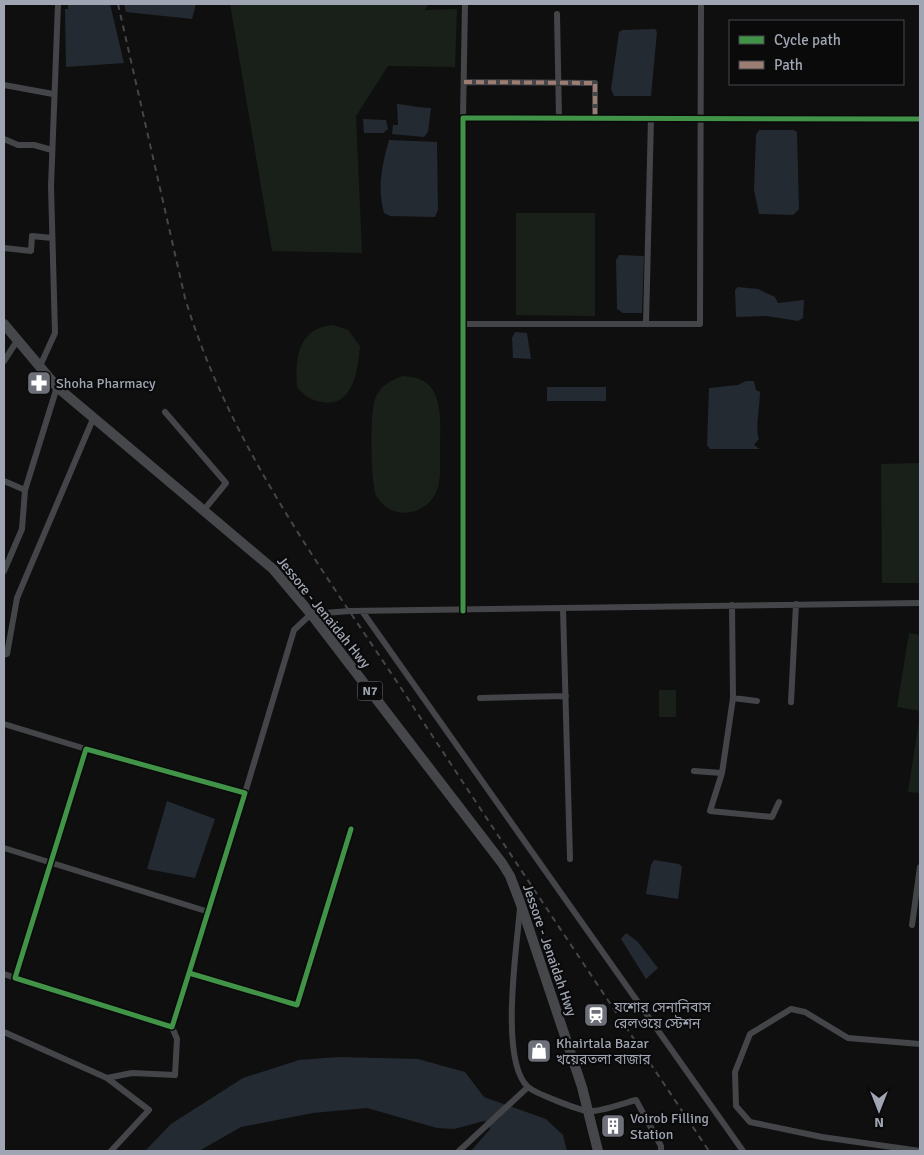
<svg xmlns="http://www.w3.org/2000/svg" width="924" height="1155" viewBox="0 0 924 1155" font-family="Signika,'Noto Sans Bengali',sans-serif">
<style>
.green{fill:#19201a}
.water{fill:#232a31}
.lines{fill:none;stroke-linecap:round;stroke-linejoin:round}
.minor{stroke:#444549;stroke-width:6}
.highway{stroke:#46474a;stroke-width:10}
.rail{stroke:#444649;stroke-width:2;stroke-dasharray:6 5;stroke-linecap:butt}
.quiet{stroke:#9b7d72;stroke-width:4;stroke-dasharray:8 4;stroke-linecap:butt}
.cycleway-casing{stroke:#0a0a0b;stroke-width:8}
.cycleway{stroke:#419447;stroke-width:5}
.labels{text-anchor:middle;stroke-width:4.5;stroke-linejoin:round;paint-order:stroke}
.shield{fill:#0a0a0b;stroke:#727680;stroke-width:1}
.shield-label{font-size:12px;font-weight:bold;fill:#9fa5b2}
.poi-label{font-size:14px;fill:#9fa5b2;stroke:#0a0a0b;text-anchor:start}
.street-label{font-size:14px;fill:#9fa5b2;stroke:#0a0a0b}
</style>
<rect width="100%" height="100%" fill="#0f0f10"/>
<path class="green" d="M230,4H429L425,10L457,9L455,67L388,66L356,116L362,253L272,251Z
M516,213H595V316L516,315Z
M333,325L348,330L360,346C358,368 354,408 322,402C310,400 305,396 297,387C295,358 298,328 333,325Z
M403,376C446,377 440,418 440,449C440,460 441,476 438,487C430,515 393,523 377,497C370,487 370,412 375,399C380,386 391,380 403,376Z
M920,463V583H882L881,464Z
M909,633L920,635V711L897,707Z
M659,690H676V717H659Z
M920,714V793L908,792Z"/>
<path class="water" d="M68,4H110L124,63L66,67L65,9H68Z
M124,4H196L192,19L126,12Z
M655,29L657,32L651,96H614L611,89L619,32L622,30Z
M397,104C409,105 419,108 431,108L428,132L424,137L392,134L393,125H398Z
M363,119L386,120L388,129L383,133H364Z
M759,130H793L797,132L799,209L793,215L759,214L754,190L756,135Z
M389,140L437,142L438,210L435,217L390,216L384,213C377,188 382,165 389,140Z
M619,255L644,256L642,313H623L617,309L616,260Z
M738,287L758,289L775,297L778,303L804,300L803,318L798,321L767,316L736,317L735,290Z
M515,332L527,333L531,359L513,358L512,338Z
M746,381H754L756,390L760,392C760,405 755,431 759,439L754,445L760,449H710L707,445L709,388L738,385Z
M547,387H606V401H547Z
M167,801L215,819L195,878L147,869Z
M654,860L679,864L682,867L678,899L646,894L651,865Z
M626,933L637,941L658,968L646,979L621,939Z
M338,1057L418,1059L465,1072L484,1097L546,1119L563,1135L567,1151H471L490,1129L487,1122L484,1121L454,1129L437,1128L367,1108L313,1113L241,1127L199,1151H145L171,1124L243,1078L299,1060Z"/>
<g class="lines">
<path class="minor" d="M557,14L559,118
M464,82L595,83V118
M4,85L53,94
M463,118L465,4
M4,139L18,145H34L52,150
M4,248L31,251L32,236L52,238
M463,324H700L701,4
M646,324L651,118
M4,361L17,341
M40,366L55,333L51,186L58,4
M165,412L226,483L204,510
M4,481L25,490
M4,571L22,529L25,490L57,387
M732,605L733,698
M563,609L570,859
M362,611L743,1151
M463,611V118L920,119
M4,655L7,654L17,598L93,419
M480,698L566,696
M757,701L733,698L722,773L710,811L772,817L779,802
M791,702L796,604
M4,724L86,749
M694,771L722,773
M245,793L294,630L311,614L350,611L920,603
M4,848L209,912
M520,908C517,946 499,1061 528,1087C535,1093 578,1110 588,1111C598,1113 624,1103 636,1100L661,1146V1151
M912,925L920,867
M189,973L172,1027L15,978L86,749L245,793L189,973L297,1005L351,829
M4,974L15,978
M4,1032L107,1078L132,1073L175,1075L177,1039L172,1027
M107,1078L149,1110L111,1151
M459,1151L528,1087
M920,1151L822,1137L750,1122L736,1106L735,1072L750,1034L791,1009L805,1012L848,1038L920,1044"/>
<path class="highway" d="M4,324L57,387L273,569L311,614L502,863L510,876L520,902L582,1087L598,1151"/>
<path class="rail" d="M118,4L185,298C228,441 317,562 399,685C501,841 605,996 709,1151"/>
<path class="quiet" d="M464,82L595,83V118"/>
<defs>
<path id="cycleway" d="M463,611V118L920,119
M189,973L172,1027L15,978L86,749L245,793L189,973L297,1005L351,829"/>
</defs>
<use href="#cycleway" class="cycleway-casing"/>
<use href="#cycleway" class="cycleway"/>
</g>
<defs>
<symbol id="pharmacy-square" viewBox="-11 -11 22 22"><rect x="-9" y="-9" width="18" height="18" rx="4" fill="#6d7079" stroke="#0a0a0b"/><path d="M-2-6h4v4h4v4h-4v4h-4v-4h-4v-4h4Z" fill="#fff"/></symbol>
<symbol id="station-square" viewBox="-11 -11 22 22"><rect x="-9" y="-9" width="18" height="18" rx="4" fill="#6d7079" stroke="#0a0a0b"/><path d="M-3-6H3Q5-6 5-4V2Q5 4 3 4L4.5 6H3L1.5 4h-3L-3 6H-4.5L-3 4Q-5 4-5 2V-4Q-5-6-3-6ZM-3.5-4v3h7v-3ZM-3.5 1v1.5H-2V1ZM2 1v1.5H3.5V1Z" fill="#fff"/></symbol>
<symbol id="shop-square" viewBox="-11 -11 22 22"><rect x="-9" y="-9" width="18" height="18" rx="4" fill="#6d7079" stroke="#0a0a0b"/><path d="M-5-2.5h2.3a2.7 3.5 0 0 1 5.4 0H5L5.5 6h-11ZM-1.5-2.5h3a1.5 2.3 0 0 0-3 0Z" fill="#fff"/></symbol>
<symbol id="building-square" viewBox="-11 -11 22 22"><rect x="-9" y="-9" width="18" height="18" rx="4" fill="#6d7079" stroke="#0a0a0b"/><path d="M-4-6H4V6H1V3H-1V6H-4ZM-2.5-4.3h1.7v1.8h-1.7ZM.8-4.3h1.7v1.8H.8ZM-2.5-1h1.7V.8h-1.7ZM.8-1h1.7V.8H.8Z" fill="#fff"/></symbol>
</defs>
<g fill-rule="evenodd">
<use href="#pharmacy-square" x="25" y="369" width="28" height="28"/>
<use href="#station-square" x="582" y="1001" width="28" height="28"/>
<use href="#shop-square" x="525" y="1037" width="28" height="28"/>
<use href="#building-square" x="599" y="1112" width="28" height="28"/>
</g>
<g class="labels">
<rect class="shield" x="357.5" y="681.5" width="25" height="19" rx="4"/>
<g class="shield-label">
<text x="370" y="695">N7</text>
</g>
<g class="poi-label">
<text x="56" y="388">Shoha Pharmacy</text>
<text x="614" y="1012">যশোর সেনানিবাস<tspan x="614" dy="16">রেলওয়ে স্টেশন</tspan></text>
<text x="556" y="1048">Khairtala Bazar<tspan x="556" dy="16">খয়েরতলা বাজার</tspan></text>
<text x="630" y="1123">Voirob Filling<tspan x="630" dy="16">Station</tspan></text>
</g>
<g class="street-label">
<text transform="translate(324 612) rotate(51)" y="5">Jessore - Jenaidah Hwy</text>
<text transform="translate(550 950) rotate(71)" y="5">Jessore - Jenaidah Hwy</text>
</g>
</g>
<rect width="924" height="1155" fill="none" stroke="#9fa5b2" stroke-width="10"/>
<rect x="729" y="20" width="175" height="65" fill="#0a0a0b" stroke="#46484e"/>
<rect x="739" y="36" width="25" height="8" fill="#419447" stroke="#46484e"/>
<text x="774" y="45" font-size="15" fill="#9fa5b2">Cycle path</text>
<rect x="739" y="61" width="25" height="8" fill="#9b7d72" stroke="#46484e"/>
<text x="774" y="70" font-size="15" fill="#9fa5b2">Path</text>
<g transform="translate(879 1110) rotate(180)" stroke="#0a0a0b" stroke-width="4" paint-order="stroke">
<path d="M0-4L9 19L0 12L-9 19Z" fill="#9fa5b2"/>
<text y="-8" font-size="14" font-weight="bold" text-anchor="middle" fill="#9fa5b2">N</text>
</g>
</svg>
